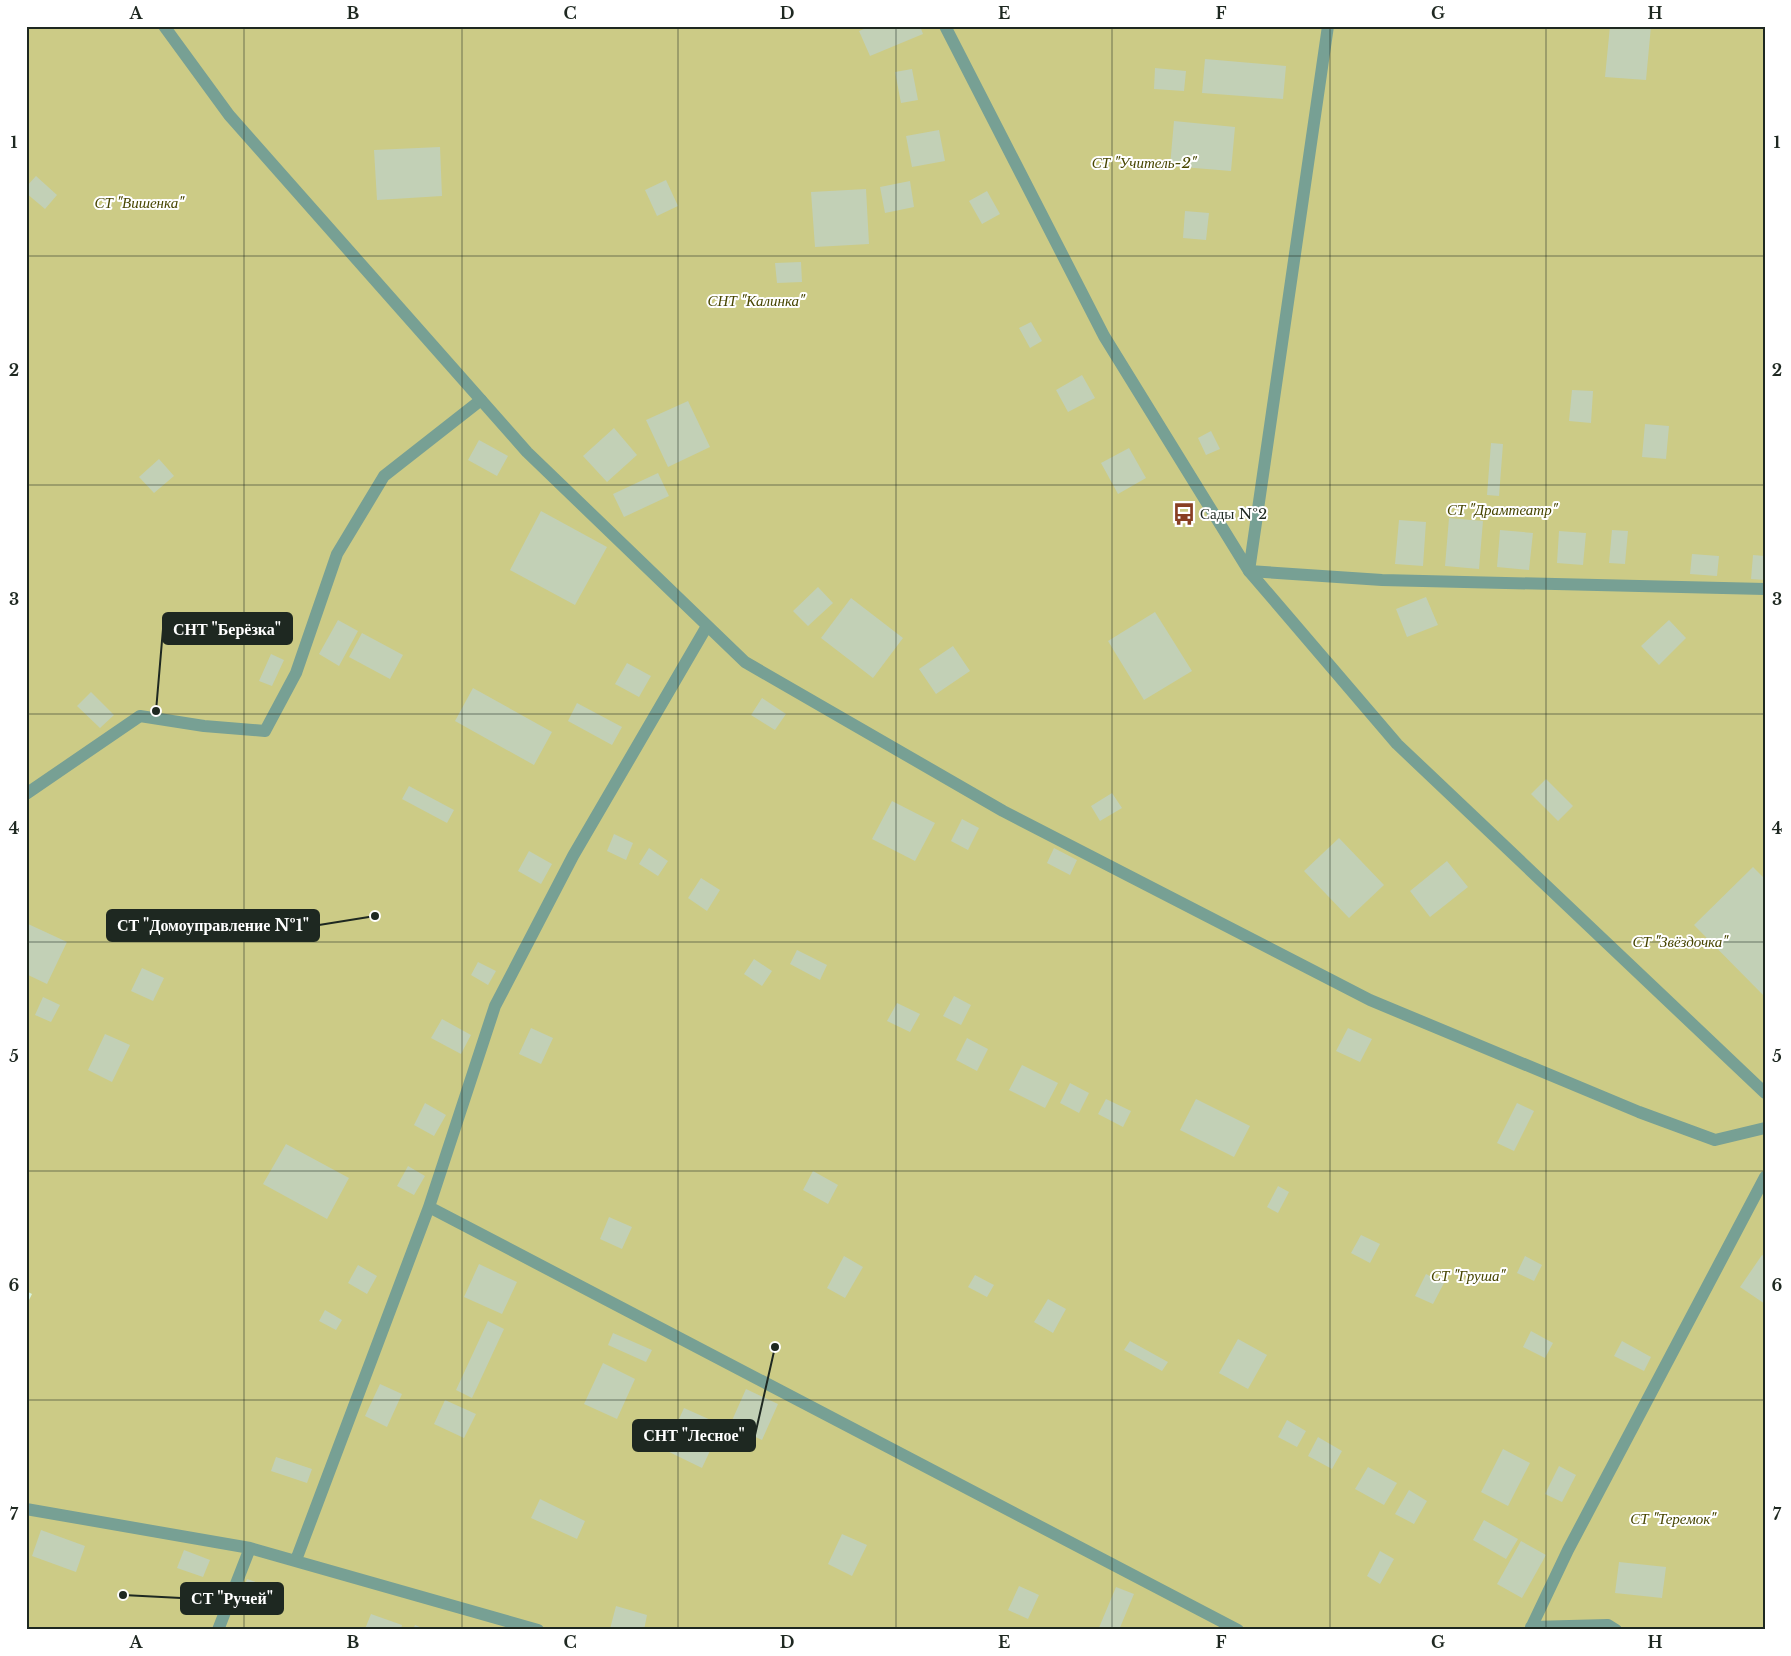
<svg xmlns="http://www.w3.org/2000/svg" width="1791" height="1656" viewBox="0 0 1791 1656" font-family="'Libre Baskerville',serif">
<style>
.green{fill:#cccb86}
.building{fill:#c2d0b6}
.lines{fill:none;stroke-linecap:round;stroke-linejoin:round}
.lane{stroke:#77a094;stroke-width:12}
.street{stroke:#77a094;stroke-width:12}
.grid{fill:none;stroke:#1e2821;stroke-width:1;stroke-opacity:0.55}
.labels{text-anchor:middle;stroke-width:4;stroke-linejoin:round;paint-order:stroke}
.park-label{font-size:15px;font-style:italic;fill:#474500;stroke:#fff}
.poi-label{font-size:15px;fill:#1e2821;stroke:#fff;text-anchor:start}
.leader{fill:none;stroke:#1e2821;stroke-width:2}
.callout-dot{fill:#1e2821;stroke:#fff;stroke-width:2}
.callout{fill:#1e2821;stroke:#1e2821;stroke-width:2}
.callout-label{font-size:16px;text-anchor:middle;font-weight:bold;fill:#fff}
.neatline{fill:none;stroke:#1e2821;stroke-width:2}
.grid-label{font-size:16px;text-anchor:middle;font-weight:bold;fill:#1e2821}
</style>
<rect width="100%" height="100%" fill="#d7f2dd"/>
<path class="green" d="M26,26H1765V1630H26V1306L32,1294L26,1291Z"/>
<path class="building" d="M871,26H920L923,34L870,56L859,31Z
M1610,26H1651L1646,80L1605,77Z
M1205,59L1286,66L1283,99L1202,93Z
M1155,68L1186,71L1184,91L1154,89Z
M912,69L918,100L901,103L895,72Z
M1174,121L1235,127L1231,171L1170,166Z
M939,130L945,161L912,167L906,136Z
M440,147L442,196L377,200L374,150Z
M36,176L57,195L45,209L26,193V187Z
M666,180L678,206L657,216L645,190Z
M910,181L914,207L885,213L880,187Z
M866,189L869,244L815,247L811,192Z
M987,191L1000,214L982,224L969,201Z
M1185,211L1209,213L1206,240L1183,238Z
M801,262L802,282L777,283L775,263Z
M1031,322L1042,341L1030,348L1019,328Z
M1082,375L1095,398L1068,412L1056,390Z
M1572,390L1593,391L1591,423L1569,421Z
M688,401L710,447L668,467L646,420Z
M1645,424L1669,426L1666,459L1642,457Z
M614,428L637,455L607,482L583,456Z
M1211,431L1220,449L1206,455L1198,438Z
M479,440L508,456L497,476L468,460Z
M1491,443L1503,444L1499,496L1487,495Z
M1129,448L1146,478L1118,494L1101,463Z
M159,459L174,476L154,493L139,477Z
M658,473L669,496L624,517L613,494Z
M541,511L607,547L575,605L510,570Z
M1449,518L1483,521L1479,569L1445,566Z
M1399,520L1426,522L1423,566L1395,564Z
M1500,530L1533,533L1529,570L1497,567Z
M1612,530L1628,531L1625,564L1609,563Z
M1559,531L1586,533L1583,565L1557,563Z
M1692,554L1719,556L1717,576L1690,574Z
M1753,555L1765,556V580L1751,579Z
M818,587L833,603L808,626L793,611Z
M1426,597L1438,625L1407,637L1396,609Z
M851,598L903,638L873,678L821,638Z
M1155,612L1192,671L1144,700L1108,641Z
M338,620L358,631L339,666L319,654Z
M1669,620L1686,638L1659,665L1641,646Z
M362,633L403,655L390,679L349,657Z
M953,646L970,671L936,694L919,669Z
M271,654L284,660L272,686L259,681Z
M627,663L651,676L639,697L615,684Z
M473,688L552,732L534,765L455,721Z
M91,692L114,715L100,728L77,706Z
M762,698L786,714L775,730L751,715Z
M577,703L622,727L612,745L568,721Z
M1546,779L1573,806L1558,821L1531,794Z
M409,786L454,810L447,823L402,799Z
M1112,793L1122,808L1100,821L1091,806Z
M892,801L935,823L915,861L872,839Z
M962,819L979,828L968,850L951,841Z
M614,834L633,843L626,860L607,851Z
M1339,838L1384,885L1349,918L1304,871Z
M649,848L668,861L658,876L639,864Z
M1054,848L1077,860L1070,875L1047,863Z
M529,851L552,864L541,884L518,871Z
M1447,861L1468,887L1430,917L1410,891Z
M1753,867L1765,879V997L1694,925Z
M701,878L720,890L707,911L688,898Z
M26,923L67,942L47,984L26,974Z
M797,950L827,965L820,980L790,964Z
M754,959L772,971L762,986L744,974Z
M478,962L496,971L488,985L471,975Z
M142,968L164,978L153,1001L131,991Z
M954,996L971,1005L961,1025L943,1016Z
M43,997L60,1005L51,1022L35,1015Z
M897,1003L920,1014L910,1032L887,1021Z
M442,1019L471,1035L461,1054L431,1038Z
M531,1028L553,1038L541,1064L519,1054Z
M1348,1028L1372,1039L1360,1062L1336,1051Z
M105,1034L130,1045L112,1082L88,1070Z
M967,1038L988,1049L977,1071L956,1060Z
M1022,1065L1058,1083L1045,1108L1009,1090Z
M1070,1083L1089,1093L1079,1113L1060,1103Z
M1106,1099L1131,1111L1123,1127L1098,1114Z
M1196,1099L1250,1126L1234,1157L1180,1130Z
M425,1103L446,1115L434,1136L414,1125Z
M1517,1103L1534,1111L1514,1151L1497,1143Z
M286,1144L349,1178L327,1219L263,1184Z
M408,1166L425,1176L414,1195L397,1186Z
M813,1171L838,1185L828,1204L803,1190Z
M1278,1186L1289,1192L1278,1213L1267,1207Z
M609,1217L632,1227L622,1249L600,1239Z
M1361,1235L1380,1244L1370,1263L1351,1253Z
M1762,1255L1765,1257V1304L1740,1287Z
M844,1256L863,1267L845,1298L827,1288Z
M1525,1256L1542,1265L1534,1281L1517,1273Z
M479,1264L517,1282L502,1314L464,1297Z
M358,1265L377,1276L367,1294L348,1283Z
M1426,1274L1444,1283L1433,1304L1415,1296Z
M975,1275L994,1285L987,1297L968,1287Z
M1048,1299L1066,1309L1053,1333L1034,1322Z
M325,1310L342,1320L336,1330L319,1321Z
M488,1321L504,1329L472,1398L456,1390Z
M1531,1331L1553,1343L1545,1358L1523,1347Z
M613,1333L652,1350L646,1362L608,1345Z
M1238,1339L1267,1355L1248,1389L1219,1373Z
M1130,1341L1168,1362L1162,1371L1124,1350Z
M1622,1341L1651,1357L1644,1371L1614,1356Z
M603,1363L635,1379L617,1419L584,1404Z
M380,1384L402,1394L387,1427L365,1416Z
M746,1389L778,1404L762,1440L730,1425Z
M445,1400L476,1414L464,1438L434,1424Z
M684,1408L722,1425L702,1468L665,1450Z
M1287,1420L1306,1431L1297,1447L1278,1437Z
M1318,1437L1342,1451L1332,1469L1308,1456Z
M1503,1449L1530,1463L1508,1506L1481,1492Z
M276,1457L312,1469L307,1483L271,1471Z
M1559,1466L1576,1475L1562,1502L1545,1494Z
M1368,1467L1397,1483L1384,1505L1355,1489Z
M1409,1490L1427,1501L1414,1524L1395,1514Z
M540,1499L585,1521L577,1539L531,1518Z
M1484,1520L1518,1539L1506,1559L1473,1540Z
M41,1530L85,1546L76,1572L32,1556Z
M842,1534L867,1545L852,1576L828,1564Z
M1521,1541L1546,1555L1522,1598L1497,1584Z
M184,1550L210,1560L203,1577L177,1568Z
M1380,1551L1394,1559L1380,1584L1367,1576Z
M1619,1562L1666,1567L1662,1598L1615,1593Z
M247,1579L276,1589L270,1604L242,1593Z
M1019,1586L1039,1595L1028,1619L1008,1610Z
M1116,1587L1134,1594L1119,1630H1098Z
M616,1606L647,1615L644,1630L610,1629Z
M371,1614L402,1625L401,1630L365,1629Z
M415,1625L427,1630H413Z"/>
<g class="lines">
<path class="lane" d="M1249,571L1382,580L1765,589
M26,794L140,716L204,726L265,731L296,673L337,554L384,476L481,400"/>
<path class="street" d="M164,26L229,115L527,452L745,662L1003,811L1370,1000L1639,1112L1715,1140L1765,1128
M945,26L1104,336L1249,571L1397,744L1765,1093
M1249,571L1328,26
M429,1207L1238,1630
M26,1509L250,1548L538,1630
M296,1560L429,1207L495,1006L573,856L707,626
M1531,1627L1608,1625L1616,1630
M218,1630L250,1548
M1530,1630L1568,1550L1765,1177"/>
</g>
<path class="grid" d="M244,26V1630M462,26V1630M678,26V1630M896,26V1630M1112,26V1630M1330,26V1630M1546,26V1630M26,256H1765M26,485H1765M26,714H1765M26,942H1765M26,1171H1765M26,1400H1765"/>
<defs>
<symbol id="bus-bare" viewBox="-9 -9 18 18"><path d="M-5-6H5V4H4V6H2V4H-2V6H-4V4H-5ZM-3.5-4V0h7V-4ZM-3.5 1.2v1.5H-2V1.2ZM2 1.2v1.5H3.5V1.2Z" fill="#883f23" stroke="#fff" stroke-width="2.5" paint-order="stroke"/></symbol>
</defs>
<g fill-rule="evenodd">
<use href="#bus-bare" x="1168" y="498" width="32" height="32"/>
</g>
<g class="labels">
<g class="park-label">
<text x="1144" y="168">СТ "Учитель-2"</text>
<text x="139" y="208">СТ "Вишенка"</text>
<text x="756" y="306">СНТ "Калинка"</text>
<text x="1502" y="515">СТ "Драмтеатр"</text>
<text x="1680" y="947">СТ "Звёздочка"</text>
<text x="1468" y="1281">СТ "Груша"</text>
<text x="1673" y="1524">СТ "Теремок"</text>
</g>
<g class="poi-label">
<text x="1200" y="519">Сады №2</text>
</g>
</g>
<path class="leader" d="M156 711L163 629M375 916L319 925M775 1347L755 1435M123 1595L181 1598"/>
<g class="callout-dot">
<circle cx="156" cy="711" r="5"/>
<circle cx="375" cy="916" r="5"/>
<circle cx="775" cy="1347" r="5"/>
<circle cx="123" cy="1595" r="5"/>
</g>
<g class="callout">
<rect x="163" y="613" width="129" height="31" rx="5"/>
<rect x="107" y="910" width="212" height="31" rx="5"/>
<rect x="633" y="1420" width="122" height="31" rx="5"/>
<rect x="181" y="1583" width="102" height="31" rx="5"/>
</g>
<g class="callout-label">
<text x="227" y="635">СНТ "Берёзка"</text>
<text x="213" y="931">СТ "Домоуправление №1"</text>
<text x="694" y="1441">СНТ "Лесное"</text>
<text x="232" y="1604">СТ "Ручей"</text>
</g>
<rect width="1791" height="1656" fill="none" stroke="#ffffff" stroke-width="55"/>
<rect x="28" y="28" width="1736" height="1600" class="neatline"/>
<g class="grid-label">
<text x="136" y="19">A</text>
<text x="353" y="19">B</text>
<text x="570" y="19">C</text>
<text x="787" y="19">D</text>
<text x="1004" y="19">E</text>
<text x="1221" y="19">F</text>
<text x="1438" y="19">G</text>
<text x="1655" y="19">H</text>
<text x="14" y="148">1</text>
<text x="1777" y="148">1</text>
<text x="14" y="376">2</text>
<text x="1777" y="376">2</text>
<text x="14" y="605">3</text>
<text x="1777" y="605">3</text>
<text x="14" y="834">4</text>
<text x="1777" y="834">4</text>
<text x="14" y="1062">5</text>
<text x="1777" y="1062">5</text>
<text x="14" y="1291">6</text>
<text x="1777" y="1291">6</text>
<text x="14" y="1520">7</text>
<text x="1777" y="1520">7</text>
<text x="136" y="1648">A</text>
<text x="353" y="1648">B</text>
<text x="570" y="1648">C</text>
<text x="787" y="1648">D</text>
<text x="1004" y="1648">E</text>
<text x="1221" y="1648">F</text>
<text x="1438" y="1648">G</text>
<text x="1655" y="1648">H</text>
</g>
</svg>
